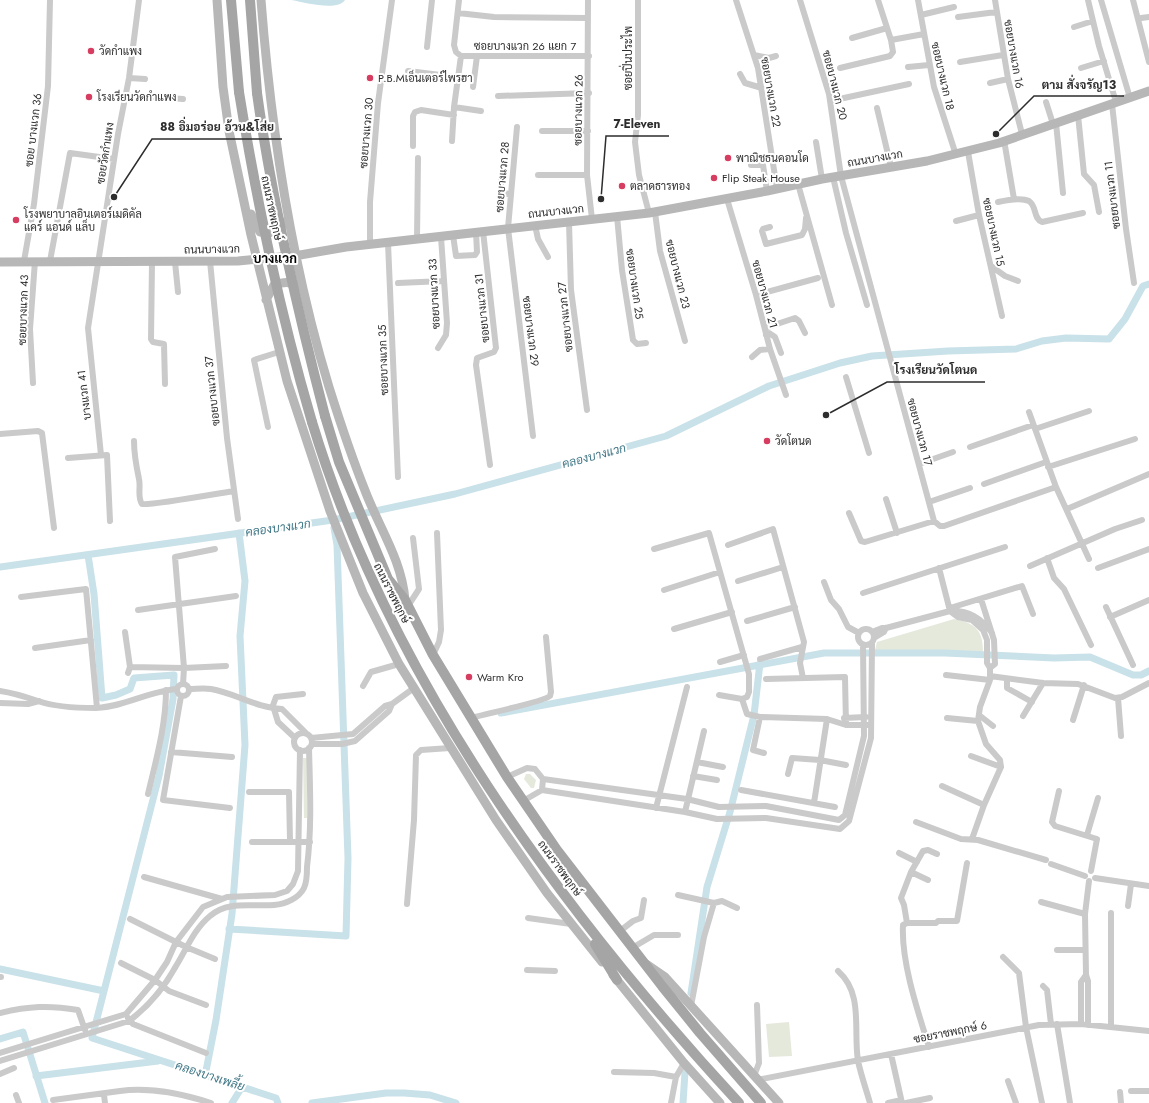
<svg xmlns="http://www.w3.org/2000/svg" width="1149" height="1103" viewBox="0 0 1149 1103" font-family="Jost,Sarabun,sans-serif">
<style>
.green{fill:#e5e9dc}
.water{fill:#c9e1e8}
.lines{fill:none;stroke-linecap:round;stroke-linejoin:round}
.canal{stroke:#c9e1e8;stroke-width:7}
.street{stroke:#cacaca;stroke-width:6}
.secondary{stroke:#b7b7b7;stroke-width:9}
.primary{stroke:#a5a5a5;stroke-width:10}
.primary-bridge{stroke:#a5a5a5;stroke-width:10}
.poi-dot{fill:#d63d60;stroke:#fff;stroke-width:1.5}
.labels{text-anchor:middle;stroke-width:4;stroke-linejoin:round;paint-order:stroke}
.street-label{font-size:11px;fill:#2d2d2d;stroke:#fff}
.poi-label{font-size:11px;fill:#2d2d2d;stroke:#fff;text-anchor:start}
.water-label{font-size:12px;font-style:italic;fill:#427888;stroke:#fff}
.quarter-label{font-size:13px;font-weight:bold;fill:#000;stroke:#fff}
.leader{fill:none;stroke:#2d2d2d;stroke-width:1.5}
.callout-dot{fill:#2d2d2d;stroke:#fff;stroke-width:1.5}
.callout-label{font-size:12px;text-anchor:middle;font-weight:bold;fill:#2d2d2d;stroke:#fff;stroke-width:4;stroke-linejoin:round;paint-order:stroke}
</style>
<rect width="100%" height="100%" fill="#fff"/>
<path class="green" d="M954,619C974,623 983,629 983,651L875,650L877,642Z
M303,758H307V818H304Z
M526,774H530L536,780L534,788H531L524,779Z
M789,1022L792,1056L769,1057L766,1024Z"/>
<path class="water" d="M291,0H345C337,12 304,2 291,0Z"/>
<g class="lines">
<path class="canal" d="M88,555L94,594L102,698L116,695L130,689L134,678L174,675L173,699L159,776L92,1038L276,1098L278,1103
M0,567L333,520L455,494L666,436L769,386L840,363L872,356L948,351L1016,349L1042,341L1066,338L1109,339L1125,319L1143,286L1149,284
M501,713L824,653H945L1054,658L1090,657L1133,675H1141L1149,671
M229,929L346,936L348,858L337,545L334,528
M0,969L104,991
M691,993L707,887L730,812L754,715L760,663
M0,1039L23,1032L45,1103
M36,1076L158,1061
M205,1076L216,1020L232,914L245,745L240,636L245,581L239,533
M232,1103L242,1087
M312,1103L386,1093H404L430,1095L456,1103
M683,1103L685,1072"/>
<path class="street" d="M459,0L454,45L456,52L461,56H589
M588,0L587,175L592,219
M638,0V115L635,142L639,175L649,213
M736,0L758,68L777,189
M800,0L829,94L841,176L934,521L940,526H944L1056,487
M878,0L891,40L924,34
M918,0L934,87L956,155
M995,0L1008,79L1022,134
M1088,0L1099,46L1116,102
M1101,0L1130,98
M1133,0L1149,62
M458,13L494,17L588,18
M921,15L954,7
M958,17L996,12
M1141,18L1149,17
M1074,27L1093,21
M852,38L887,28
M427,47L432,0
M754,55L769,58L776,56
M960,62L1003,55
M908,67L929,65
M840,68L890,56L893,52L891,40
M1081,68L1104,61
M408,71L457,77
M740,74L745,83L762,88
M129,78L145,79
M990,83L1008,79
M473,87L477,56
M125,95L183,99
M498,96L589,93
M830,101L909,84
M1046,102L1053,124
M1112,104L1126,229L1134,283
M454,107L481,111
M877,108L891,167
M1078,115L1084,174L1094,185L1099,212
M1056,123L1063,193
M517,127L508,228L533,436
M542,131H588
M1004,140L1014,199
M452,141L454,107L461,56
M816,142L822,179
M413,146V116L415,112L421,110L454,115
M968,152L979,215L1002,316
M751,165H763L767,191
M538,175H587
M833,177L846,233L867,305
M501,178V191L510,195
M798,184L832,305
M727,199L756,295L770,349L786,395
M998,202C1007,200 1021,197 1029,201C1037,206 1033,219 1042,222L1083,213
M655,212L660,251L685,341
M617,216L622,270L633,340L637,344L646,343
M956,221L979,215
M569,222L571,290L587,410
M535,225L538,239L548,257
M770,227L763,229L762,231L766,244L802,235L805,229L806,218
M483,231L496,348L494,352L477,358L476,365L490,465
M453,235L456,256L475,255L477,252L476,232
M417,239L418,158
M388,243L398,477
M370,245V202L378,103L392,0
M24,261L34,204L48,86L50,0
M50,261L70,153L114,159
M210,261L227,438L238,519
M152,262L151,339L153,342L164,344L165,384
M175,262L178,292
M991,266L1005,276L1018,281
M398,283L443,281
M756,295L818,278
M765,328L795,318L799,321L805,333
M766,335L769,333L775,337L781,353
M438,348L446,335L447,323L441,237
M752,357L760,350L770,349
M846,377L869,453
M33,383L30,329L35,261
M1029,412L1056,487L1089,559
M268,427L254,360L279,352
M1035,429L1089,411
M0,434L38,431L42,433L54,528
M134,441C134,455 136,465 139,479C141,487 137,497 142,504C148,506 221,493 234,491
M970,447L1033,425
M101,455L88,328L118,134L129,78L139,0
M68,458L107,455L110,521
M919,464L953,452
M1048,467L1135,439
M984,484L1046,462
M886,499L897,533
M929,502L970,488
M1067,509L1149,474
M849,513L861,541L865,542L934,521
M728,545L773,529L804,642L800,663L803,678
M654,549L709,533L749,674V692L747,697L742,699L747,714L760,717L827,719L846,725H868
M1047,558L1054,578L1064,589L1091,645
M1030,566L1115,529L1142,520
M939,568L950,611L958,617L972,620L983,630L987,640V663L990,668V680L980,707L978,721L986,744L1000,760L1001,767L984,805L972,839
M1098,568L1149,549
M738,581L783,567
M824,582L831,600L839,609L848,627L859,633
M664,590L720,572
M863,593L1005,547
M21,597L86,589L97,708
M981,599L994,640L995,664L990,668
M408,606L419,589L413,538
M1106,607L1133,665
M950,608L1022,586L1033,614
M138,610L236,596
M1110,617L1149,600
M747,621L795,607
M858 637a8 8 0 1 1 16 0a8 8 0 1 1-16 0Z
M674,629L732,612
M125,632L130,667L128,673
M872,632L882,628H886L950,611C969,610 981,618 992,633
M874,638L884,632L886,628
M35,648L91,640
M433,655L439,642L441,630L437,533
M760,659L802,647
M720,662L744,655
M130,667L184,668L226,666
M946,675L990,680
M990,676L1043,683L1078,684L1115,698L1122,697L1149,683
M766,679L845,677L846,725
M1007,679V688L1032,702
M177 690a6 6 0 1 1 12 0a6 6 0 1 1-12 0Z
M183,684L184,668L175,557L215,549
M363,686L371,672L399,664
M189,689C196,689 204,688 211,689C235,693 257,708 282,709L307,734
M0,691C14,693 26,697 38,701C55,707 79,708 96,708C124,707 149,691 177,689
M719,695L742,699
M181,696L163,800L230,808
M1118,698L1121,736
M0,703L28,704L39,701
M272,708L276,697L303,694
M274,709L278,722L295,738
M979,715L993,726
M1023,716L1043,683
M760,717L753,750L764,753
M471,718C484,714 544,702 550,696L551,692L546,637
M844,718L866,717
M947,718L978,721
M1073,720L1084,685
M294 742a9 9 0 1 1 18 0a9 9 0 1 1-18 0Z
M311,738L353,734L385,706L392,704L414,688
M312,744H342L355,741L389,711L392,704
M171,752L232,757
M971,756L1001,767
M697,762L723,767
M788,774L792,758L820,760L846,765
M693,776L717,780
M507,777L527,768L535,769L543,779L542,790L523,801
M543,779L687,799L719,807L766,806L839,820L845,815L864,736L863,645
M942,786L984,805
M542,790L685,812L717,819L766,818L840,829L849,821L871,738L872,644
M741,790L835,807
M1059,791L1052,822L1055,826L1097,839L1091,871
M249,792H289L290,841
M148,794C156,760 166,725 166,690
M814,803L827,719
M656,808L687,687
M685,812L704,731
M916,822L961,839L978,840L1046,860
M1087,835L1098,798
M252,842H310
M899,853L917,862
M1051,864L1085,876
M911,872L928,880
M144,877L222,899
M1095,878L1149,886
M678,895L714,903
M1041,902L1085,914
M407,904L414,820L416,755L421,750L450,748
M1128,906L1131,884
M1111,913V1027
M528,918L571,924
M130,919L186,947L215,959
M907,923L904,905L901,898L911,872L923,851L928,850L937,854
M620,931L633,921L641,918L644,900
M632,948L654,935H678
M1057,950H1085
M1003,957L1019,973L1026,1027L1042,1103
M121,963L155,980L169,991L206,1005
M527,970L555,971
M838,971C864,994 853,1030 858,1061C861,1075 866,1089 870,1103
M0,977H1
M1043,986L1047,990L1051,1024
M691,1006L704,937L714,903L722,901L737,908
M0,1013C29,1006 49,1005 78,1010L85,1030
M128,1018L133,1024L206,1053
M1057,1024L1070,1103
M1081,1024V982L1086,975
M1088,1025V981L1086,975L1085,914L1089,881
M929,1047C918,1012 901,962 903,925L907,923H936L938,921H957L967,863
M0,1053L126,1014L155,980L167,962L176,942L203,907L227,897L275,895L287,891L293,884L298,871L300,750
M891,1054L902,1103
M0,1061L129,1021C149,1006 164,988 176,966C186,950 194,929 210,916C228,900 252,907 274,905C286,904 299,898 304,888C307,882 307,873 307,867C312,827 310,788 309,748
M614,1072L654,1073L676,1077
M0,1074L14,1068
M754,1076L759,1063L757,1005
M757,1080L1039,1025L1081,1024L1149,1031
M1008,1081L1016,1103
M1131,1091H1149
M1120,1092L1121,1103
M16,1095L19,1103
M104,1095L105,1103
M53,1100C76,1097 98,1094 120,1091C150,1087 183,1094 211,1103
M671,1103L676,1077L684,1063
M888,1103L897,1101
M906,1103L930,1098"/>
<path class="secondary" d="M217,0L223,87L229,131L251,235L287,381L330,511L363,593L399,664L414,688L496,820L547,893L602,962
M261,0C271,130 291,262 329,387C340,422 352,458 366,493C380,529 402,561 405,600
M251,214L260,232C270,233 280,234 283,222
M0,262L238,261L300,255L346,247L649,213L767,191L822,179L927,161L999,143L1149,91
M266,300L274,285C283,282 290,281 298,286
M646,964L665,977L779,1103
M613,975L684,1063L720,1103"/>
<path class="primary" d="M231,0L239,92
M250,0L257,93
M325,416L339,462L388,579L405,600L433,655L507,777L557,850L662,986L700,1033L761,1103
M312,422C389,677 560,909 739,1103
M595,944L617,980"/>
<path class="primary-bridge" d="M239,92C257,204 280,313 312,422
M257,93C272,202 297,309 325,416"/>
</g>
<g class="poi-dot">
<circle cx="91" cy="51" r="4"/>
<circle cx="370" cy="78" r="4"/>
<circle cx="89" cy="97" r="4"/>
<circle cx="728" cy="158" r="4"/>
<circle cx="714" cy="178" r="4"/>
<circle cx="622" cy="186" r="4"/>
<circle cx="16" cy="220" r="4"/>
<circle cx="767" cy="441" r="4"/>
<circle cx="469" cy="677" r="4"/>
</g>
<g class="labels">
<g class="street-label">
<text x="525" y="50">ซอยบางแวก 26 แยก 7</text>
<text transform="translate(1014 54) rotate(80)" y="4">ซอยบางแวก 16</text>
<text transform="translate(628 58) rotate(-90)" y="4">ซอยปิ่นประไพ</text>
<text transform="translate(943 76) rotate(77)" y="4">ซอยบางแวก 18</text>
<text transform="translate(835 85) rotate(76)" y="4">ซอยบางแวก 20</text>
<text transform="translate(771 92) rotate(80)" y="4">ซอยบางแวก 22</text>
<text transform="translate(578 110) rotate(-89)" y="4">ซอยบางแวก 26</text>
<text transform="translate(33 130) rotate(-83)" y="4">ซอย บางแวก 36</text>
<text transform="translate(366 133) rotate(-85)" y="4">ซอยบางแวก 30</text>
<text transform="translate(105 153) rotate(-81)" y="4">ซอยวัดกำแพง</text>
<text transform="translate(875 158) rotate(-10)" y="4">ถนนบางแวก</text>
<text transform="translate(502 177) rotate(-85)" y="4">ซอยบางแวก 28</text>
<text transform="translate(1112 195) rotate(-97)" y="4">ซอยบางแวก 11</text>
<text transform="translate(272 208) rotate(78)" y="4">ถนนราชพฤกษ์</text>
<text transform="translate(556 211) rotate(-6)" y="4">ถนนบางแวก</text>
<text transform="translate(994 232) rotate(78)" y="4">ซอยบางแวก 15</text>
<text transform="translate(212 249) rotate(-1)" y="4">ถนนบางแวก</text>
<text transform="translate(678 274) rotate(76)" y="4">ซอยบางแวก 23</text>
<text transform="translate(635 284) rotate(82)" y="4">ซอยบางแวก 25</text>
<text transform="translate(434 294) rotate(-93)" y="4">ซอยบางแวก 33</text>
<text transform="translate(765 294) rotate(75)" y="4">ซอยบางแวก 21</text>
<text transform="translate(482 308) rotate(-96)" y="4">ซอยบางแวก 31</text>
<text transform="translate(23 310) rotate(-88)" y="4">ซอยบางแวก 43</text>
<text transform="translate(565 317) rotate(-96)" y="4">ซอยบางแวก 27</text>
<text transform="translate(531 331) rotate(83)" y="4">ซอยบางแวก 29</text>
<text transform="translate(383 360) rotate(-92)" y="4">ซอยบางแวก 35</text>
<text transform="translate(212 391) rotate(-96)" y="4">ซอยบางแวก 37</text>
<text transform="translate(84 395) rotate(-97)" y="4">บางแวก 41</text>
<text transform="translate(920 432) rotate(75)" y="4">ซอยบางแวก 17</text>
<text transform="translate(392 593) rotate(63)" y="4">ถนนราชพฤกษ์</text>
<text transform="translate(560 868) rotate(54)" y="4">ถนนราชพฤกษ์</text>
<text transform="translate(950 1032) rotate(-11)" y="4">ซอยราชพฤกษ์ 6</text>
</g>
<g class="poi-label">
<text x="99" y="55">วัดกำแพง</text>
<text x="378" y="82">P.B.Mเอ็นเตอร์ไพรฮา</text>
<text x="97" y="101">โรงเรียนวัดกำแพง</text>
<text x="736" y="162">พาณิชธนคอนโด</text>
<text x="722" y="182">Flip Steak House</text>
<text x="630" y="190">ตลาดธารทอง</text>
<text x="24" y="218">โรงพยาบาลอินเตอร์เมดิคัล<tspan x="24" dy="13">แคร์ แอนด์ แล็บ</tspan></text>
<text x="775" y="445">วัดโตนด</text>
<text x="477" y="681">Warm Kro</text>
</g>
<g class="water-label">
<text transform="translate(594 456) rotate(-15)" y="4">คลองบางแวก</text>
<text transform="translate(278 528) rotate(-8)" y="4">คลองบางแวก</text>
<text transform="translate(210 1076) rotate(18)" y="4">คลองบางเพลี้ย</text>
</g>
<g class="quarter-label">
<text x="275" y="263">บางแวก</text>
</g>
</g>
<path class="leader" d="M996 134L1034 96H1124M601 199L606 136H669M114 197L152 139H282M826 415L887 382H985"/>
<g class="callout-dot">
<circle cx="996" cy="134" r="4"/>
<circle cx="601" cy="199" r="4"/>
<circle cx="114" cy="197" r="4"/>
<circle cx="826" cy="415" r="4"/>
</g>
<g class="callout-label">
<text x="1079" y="89">ตาม สั่งจรัญ13</text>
<text x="637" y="128">7-Eleven</text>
<text x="217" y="131">88 อิ่มอร่อย อ้วน&amp;โส่ย</text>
<text x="936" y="374">โรงเรียนวัดโตนด</text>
</g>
</svg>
